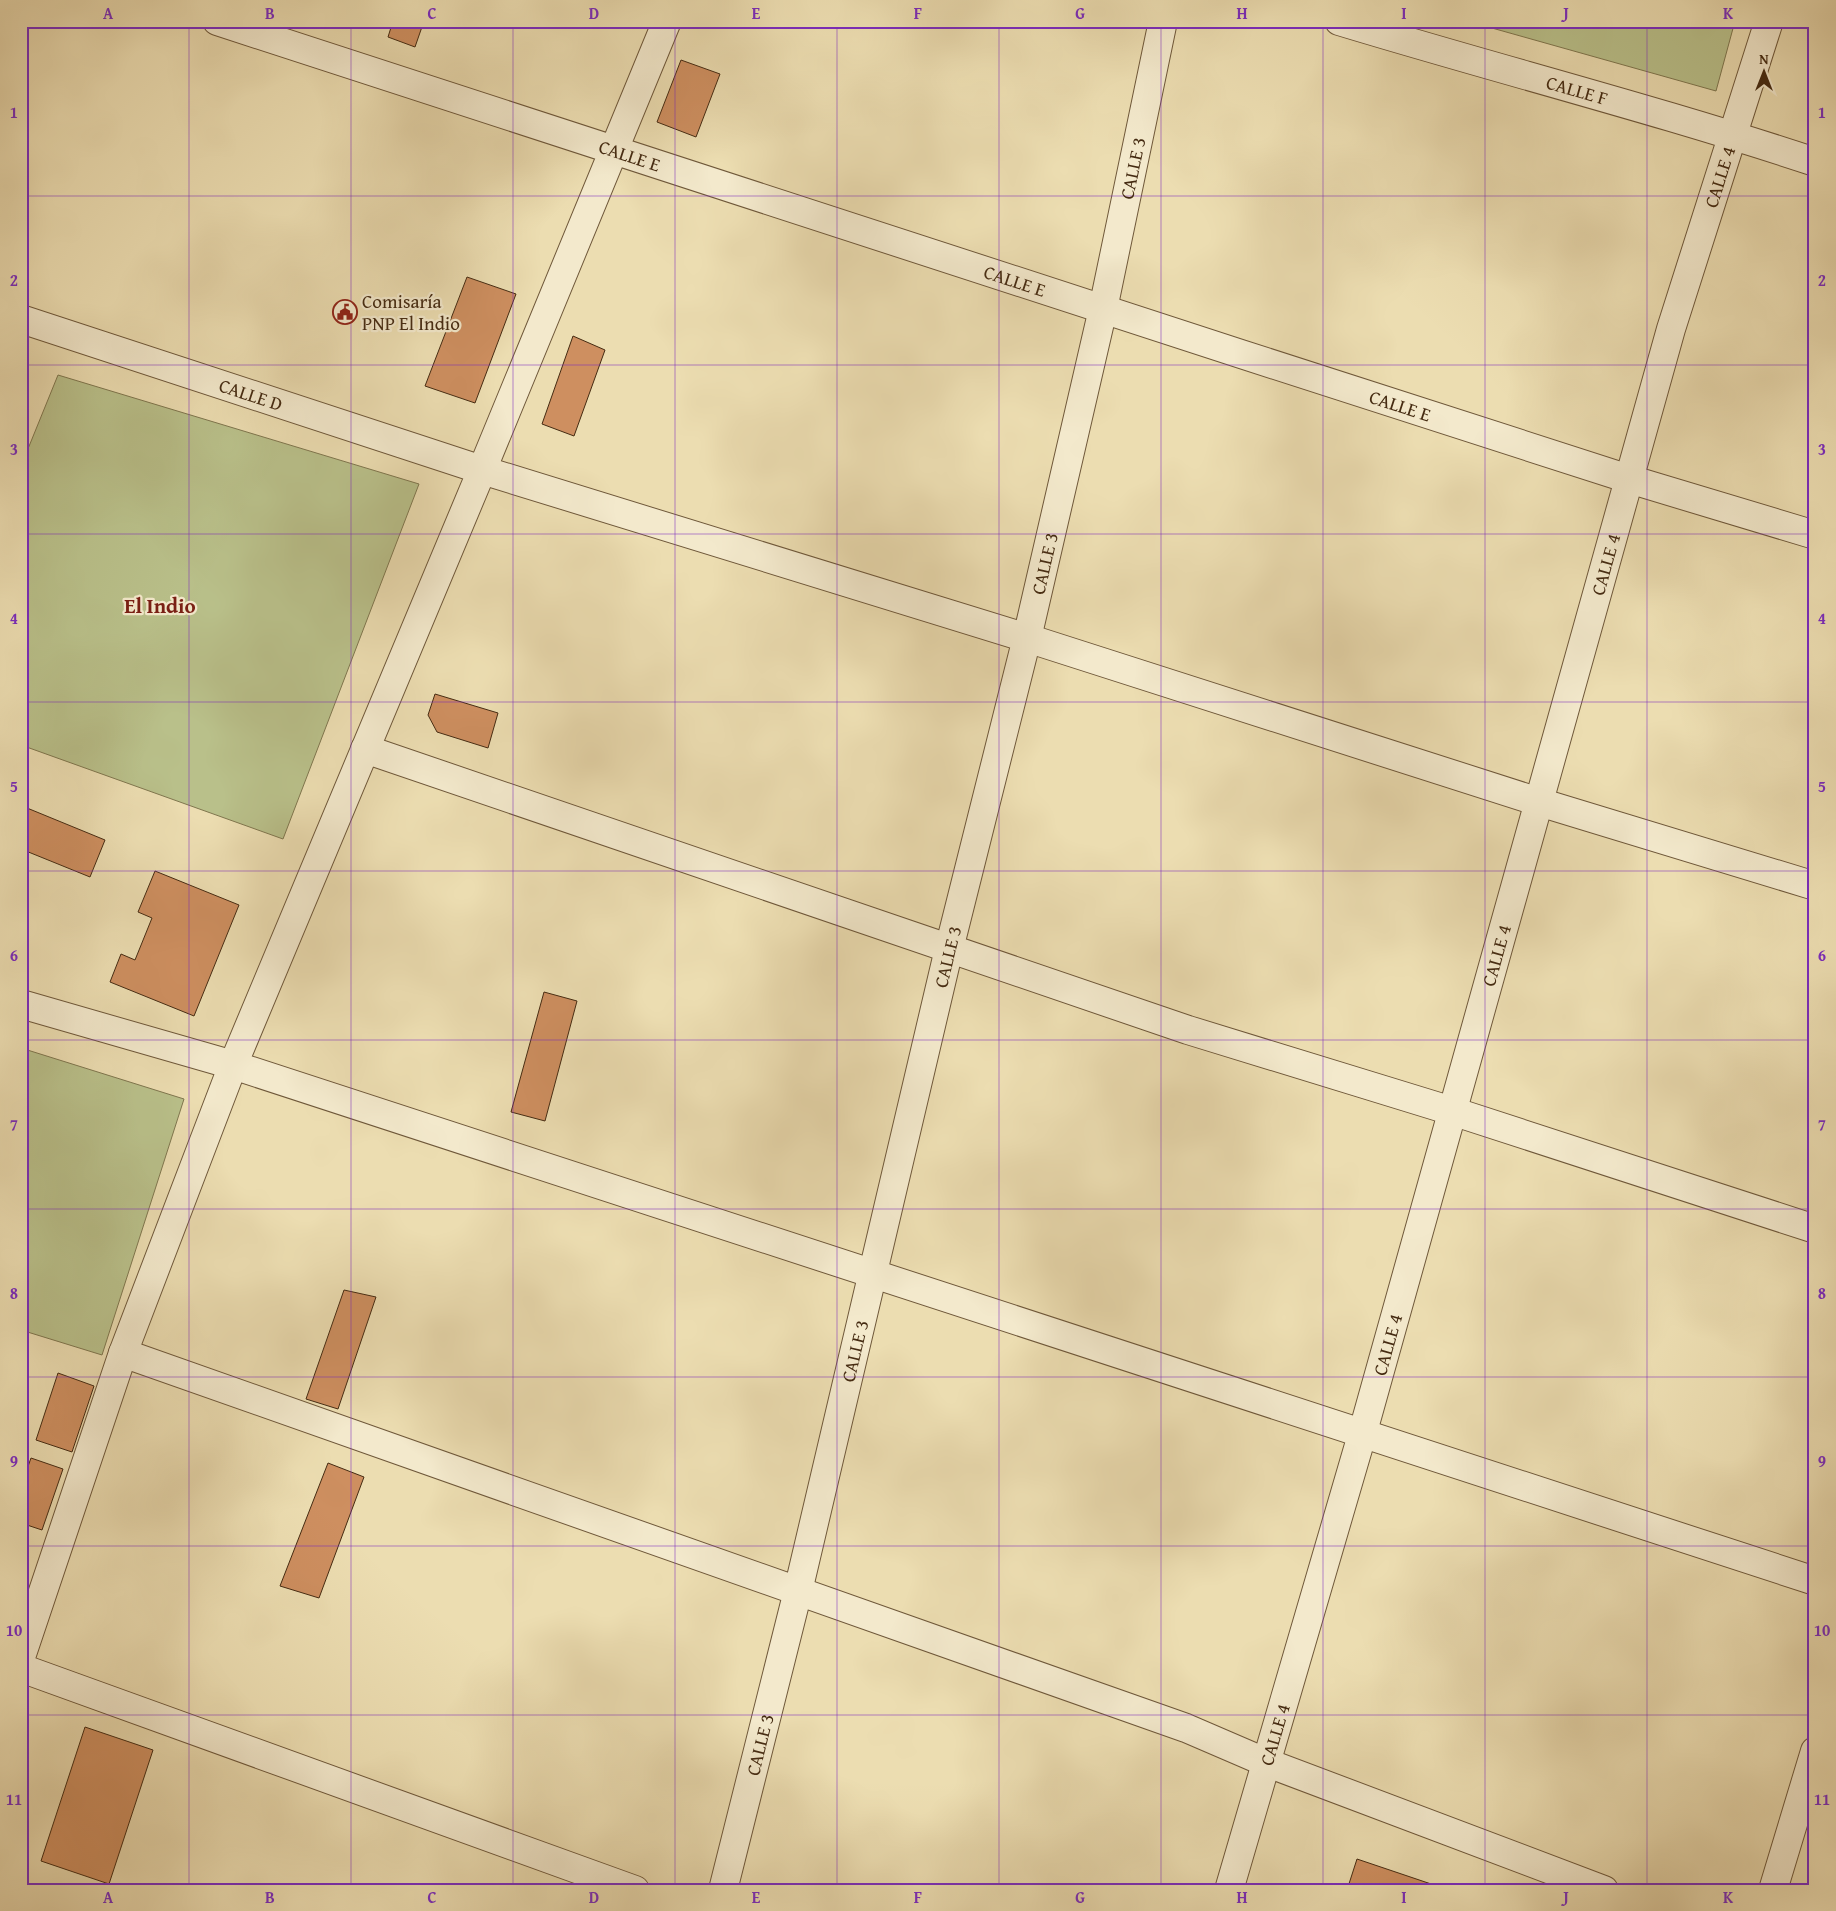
<svg xmlns="http://www.w3.org/2000/svg" width="1836" height="1911" viewBox="0 0 1836 1911" font-family="'Gentium Book Plus',serif">
<style>
.green{fill:#b9c08a;stroke:#7f764e}
.building{fill:#ce8f60;stroke:#452b12}
.lines{fill:none;stroke-linecap:round;stroke-linejoin:round}
.minor-casing{stroke:#6f583a;stroke-width:30}
.tertiary-casing{stroke:#6f583a;stroke-width:30}
.minor{stroke:#f3e9cc;stroke-width:28}
.tertiary{stroke:#f3e9cc;stroke-width:28}
.grid{fill:none;stroke:#7b2cbf;stroke-width:1;stroke-opacity:0.55}
.labels{text-anchor:middle;stroke-width:4.5;stroke-linejoin:round;paint-order:stroke}
.street-label{font-size:19px;fill:#452b12;stroke:#f3e9cc}
.poi-label{font-size:19px;fill:#452b12;stroke:#f3e9cc;text-anchor:start}
.quarter-label{font-size:21px;font-weight:bold;fill:#7a1f14;stroke:#f3e9cc}
.neatline{fill:none;stroke:#7b2cbf;stroke-width:2}
.grid-label{font-size:16px;text-anchor:middle;font-weight:bold;fill:#7b2cbf}
</style>
<rect width="100%" height="100%" fill="#ecddb1"/>
<filter id="stains"><feTurbulence type="fractalNoise" baseFrequency=".004" numOctaves="4"/><feColorMatrix values="0 0 0 0 .2 0 0 0 0 .09 0 0 0 0 .02 0 0 0 .5 -.17"/></filter>
<radialGradient id="worn" r=".72"><stop offset=".6" stop-color="#630" stop-opacity="0"/><stop offset="1" stop-color="#630" stop-opacity=".3"/></radialGradient>
<path class="green" d="M1467,21H1735L1716,91Z
M58,375L419,484L283,839L21,745V466Z
M21,1048L184,1099L102,1355L21,1330Z"/>
<path class="building" d="M393,21H424L415,47L388,37Z
M681,60L720,74L696,137L657,122Z
M467,277L516,294L475,403L425,386Z
M573,336L605,350L574,436L542,424Z
M435,694L498,713L488,748L437,732L428,715Z
M27,808L105,840L90,877L21,849V822Z
M155,871L239,905L194,1016L110,982L121,954L135,960L152,918L138,912Z
M544,992L577,1001L545,1121L511,1112Z
M344,1290L376,1297L338,1409L306,1399Z
M58,1373L94,1386L72,1452L36,1440Z
M31,1458L63,1469L42,1530L21,1523V1486Z
M328,1463L364,1477L319,1598L280,1586Z
M85,1727L153,1750L109,1884L41,1861Z
M1357,1859L1443,1888V1890H1347Z"/>
<g class="lines">
<defs>
<g id="minor">
<path id="s1" d="M217,21L1241,354L1629,479L1815,535"/>
<path id="s2" d="M1339,21C1497,69 1658,110 1815,162"/>
<path id="s3" d="M21,319L482,470L1027,638L1539,802L1815,886"/>
<path d="M365,749L1188,1030L1452,1111L1815,1229"/>
<path d="M21,1004L233,1065L1815,1581"/>
<path d="M123,1353L1186,1728L1265,1762L1604,1890"/>
<path d="M21,1668L635,1890"/>
<path id="s4" d="M723,1890L798,1591L949,949L1027,638L1103,309L1163,21"/>
<path id="s5" d="M1229,1890L1362,1435L1671,329L1769,21"/>
<path d="M1773,1890L1815,1751"/>
</g>
<path id="tertiary" d="M21,1657L123,1353L233,1065L482,470L667,21"/>
</defs>
<use href="#minor" class="minor-casing"/>
<use href="#tertiary" class="tertiary-casing"/>
<use href="#minor" class="minor"/>
<use href="#tertiary" class="tertiary"/>
</g>
<path class="grid" d="M189,21V1890M351,21V1890M513,21V1890M675,21V1890M837,21V1890M999,21V1890M1161,21V1890M1323,21V1890M1485,21V1890M1647,21V1890M21,196H1815M21,365H1815M21,534H1815M21,702H1815M21,871H1815M21,1040H1815M21,1209H1815M21,1377H1815M21,1546H1815M21,1715H1815"/>
<defs>
<symbol id="civic-ring" viewBox="-11 -11 22 22"><circle r="9.5" fill="#f3e9cc" stroke="#8f2418" stroke-width="1.5"/><path d="M-.6-6.5H3V-4.5H.6V-3L4-1V1h2V6H-6V1h2V-1L-.6-3ZM-1.2 2.5V6h2.4V2.5Z" fill="#8f2418"/></symbol>
</defs>
<g fill-rule="evenodd">
<use href="#civic-ring" x="331" y="298" width="28" height="28"/>
</g>
<g class="labels">
<g class="street-label">
<text dy="7" stroke="none"><textPath href="#s2" startOffset="248">CALLE F</textPath></text>
<text dy="7" stroke="none"><textPath href="#s1" startOffset="434">CALLE E</textPath></text>
<text dy="7" stroke="none"><textPath href="#s4" startOffset="1770">CALLE 3</textPath></text>
<text dy="7" stroke="none"><textPath href="#s5" startOffset="1782">CALLE 4</textPath></text>
<text dy="7" stroke="none"><textPath href="#s1" startOffset="839">CALLE E</textPath></text>
<text dy="7" stroke="none"><textPath href="#s3" startOffset="242">CALLE D</textPath></text>
<text dy="7" stroke="none"><textPath href="#s1" startOffset="1244">CALLE E</textPath></text>
<text dy="7" stroke="none"><textPath href="#s4" startOffset="1365">CALLE 3</textPath></text>
<text dy="7" stroke="none"><textPath href="#s5" startOffset="1378">CALLE 4</textPath></text>
<text dy="7" stroke="none"><textPath href="#s5" startOffset="972">CALLE 4</textPath></text>
<text dy="7" stroke="none"><textPath href="#s4" startOffset="960">CALLE 3</textPath></text>
<text dy="7" stroke="none"><textPath href="#s5" startOffset="568">CALLE 4</textPath></text>
<text dy="7" stroke="none"><textPath href="#s4" startOffset="555">CALLE 3</textPath></text>
<text dy="7" stroke="none"><textPath href="#s5" startOffset="162">CALLE 4</textPath></text>
<text dy="7" stroke="none"><textPath href="#s4" startOffset="150">CALLE 3</textPath></text>
</g>
<g class="poi-label">
<text x="362" y="308">Comisaría<tspan x="362" dy="22">PNP El Indio</tspan></text>
</g>
<g class="quarter-label">
<text x="160" y="613">El Indio</text>
</g>
</g>
<rect width="1836" height="1911" fill="none" stroke="#ecddb1" stroke-width="55"/>
<g transform="translate(1764 72)" stroke="#f3e9cc" stroke-width="4" paint-order="stroke">
<path d="M0-4L9 19L0 12L-9 19Z" fill="#452b12"/>
<text y="-8" font-size="14" font-weight="bold" text-anchor="middle" fill="#452b12">N</text>
</g>
<rect x="28" y="28" width="1780" height="1856" class="neatline"/>
<g class="grid-label">
<text x="108" y="19">A</text>
<text x="270" y="19">B</text>
<text x="432" y="19">C</text>
<text x="594" y="19">D</text>
<text x="756" y="19">E</text>
<text x="918" y="19">F</text>
<text x="1080" y="19">G</text>
<text x="1242" y="19">H</text>
<text x="1404" y="19">I</text>
<text x="1566" y="19">J</text>
<text x="1728" y="19">K</text>
<text x="14" y="118">1</text>
<text x="1822" y="118">1</text>
<text x="14" y="286">2</text>
<text x="1822" y="286">2</text>
<text x="14" y="455">3</text>
<text x="1822" y="455">3</text>
<text x="14" y="624">4</text>
<text x="1822" y="624">4</text>
<text x="14" y="792">5</text>
<text x="1822" y="792">5</text>
<text x="14" y="961">6</text>
<text x="1822" y="961">6</text>
<text x="14" y="1130">7</text>
<text x="1822" y="1130">7</text>
<text x="14" y="1299">8</text>
<text x="1822" y="1299">8</text>
<text x="14" y="1467">9</text>
<text x="1822" y="1467">9</text>
<text x="14" y="1636">10</text>
<text x="1822" y="1636">10</text>
<text x="14" y="1805">11</text>
<text x="1822" y="1805">11</text>
<text x="108" y="1903">A</text>
<text x="270" y="1903">B</text>
<text x="432" y="1903">C</text>
<text x="594" y="1903">D</text>
<text x="756" y="1903">E</text>
<text x="918" y="1903">F</text>
<text x="1080" y="1903">G</text>
<text x="1242" y="1903">H</text>
<text x="1404" y="1903">I</text>
<text x="1566" y="1903">J</text>
<text x="1728" y="1903">K</text>
</g>
<rect width="100%" height="100%" filter="url(#stains)"/>
<rect width="100%" height="100%" fill="url(#worn)"/>
</svg>
